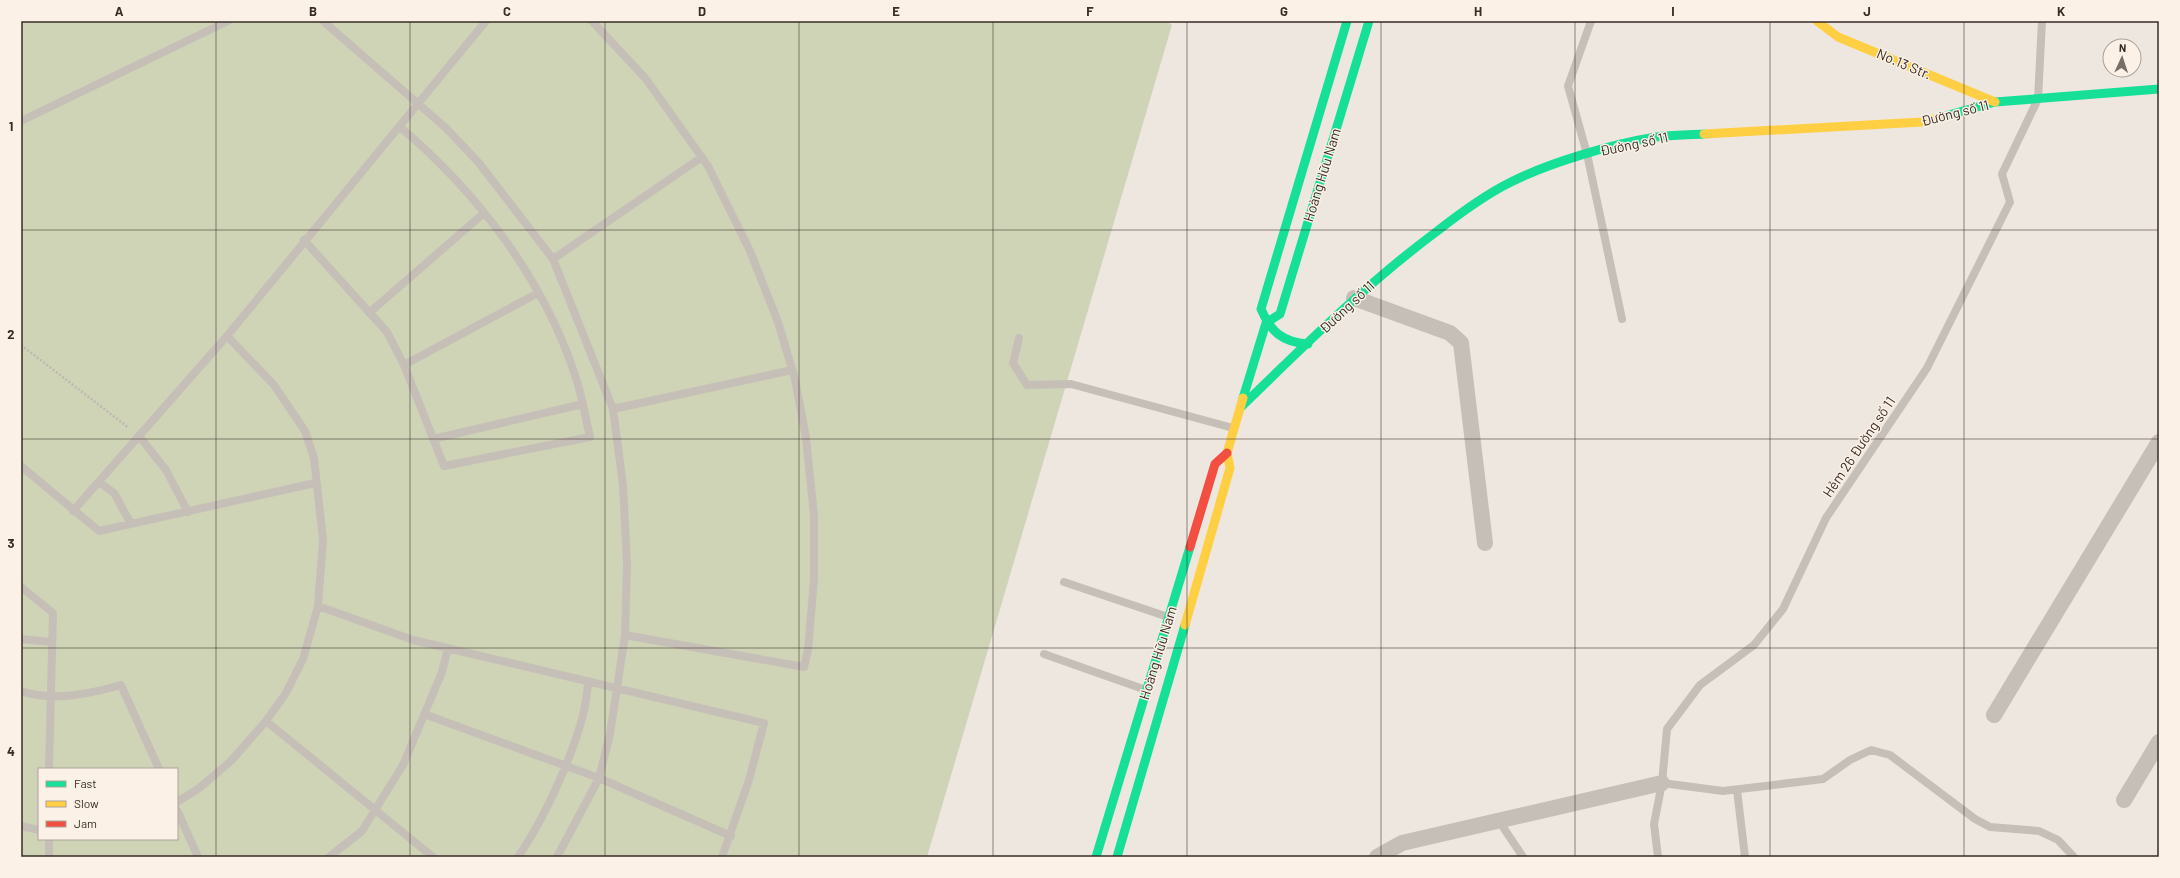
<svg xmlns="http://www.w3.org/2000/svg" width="2180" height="878" viewBox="0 0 2180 878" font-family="Barlow,sans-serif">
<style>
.green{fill:#cfd4b7;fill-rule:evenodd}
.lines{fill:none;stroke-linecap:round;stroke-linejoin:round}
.path{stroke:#bfb7b1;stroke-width:2.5;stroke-dasharray:2 2;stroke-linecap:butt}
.lane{stroke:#c6bfb8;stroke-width:8}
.street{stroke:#c6bfb8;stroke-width:16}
.fast{stroke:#16e098;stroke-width:9}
.slow{stroke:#ffcf43;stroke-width:9}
.jam{stroke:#f24e42;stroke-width:9}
.grid{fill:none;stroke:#382c26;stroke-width:1;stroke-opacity:0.55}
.labels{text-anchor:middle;stroke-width:3;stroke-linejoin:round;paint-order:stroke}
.street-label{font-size:14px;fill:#382c26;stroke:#fbf1e6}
.neatline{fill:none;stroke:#382c26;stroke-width:1.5}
.grid-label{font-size:13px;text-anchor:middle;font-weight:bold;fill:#382c26}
</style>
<rect width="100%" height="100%" fill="#eee7df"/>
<path class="green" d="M21,21H1166L1172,25L927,857H21ZM39,769H177V839H39Z"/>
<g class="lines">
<path class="path" d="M21,345L129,428"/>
<path class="lane" d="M323,21L446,128L479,163L553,259L613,409L623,485L627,565L625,635L610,734L599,778L557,857
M592,21L646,79L708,166L750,251L778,322L795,379L806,438L814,515V580L808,650L804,667L625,635
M1591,21L1568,86L1587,154L1622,319
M21,121L228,21
M304,240L387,332L404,365L444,466L590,437C585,416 582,395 575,375C543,278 477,192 400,127
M553,259L702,157
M369,313L484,213
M1019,338L1013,363L1027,385L1071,384L1233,428
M404,365L538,293
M613,409L792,370
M139,436L166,470L188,512
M433,439L583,404
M21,466L99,531L315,483
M99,482L114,493L131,524
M73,511L227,336L486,21
M1064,582L1168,617
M21,587L53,613L49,769
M318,606L413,640L764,723L749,780L722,857
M21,639L52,642
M1044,654L1146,690
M21,691C53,702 89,694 121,685L159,769
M424,714L599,778L731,836
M266,721L433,857
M1662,783L1723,791L1823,779L1850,760L1871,750L1890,755L1975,819L1990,827L2039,831L2058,840L2074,857
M1737,790L1745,857
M177,802L198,789L231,761L266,721L286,693L303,659L318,606L323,540L314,458L305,431L274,385L227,336
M177,810L198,857
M1499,821L1523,857
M21,826L39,830
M49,857V839
M329,857L362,831L403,765L442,672L448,648
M518,857C546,816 587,730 588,681
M1658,857L1654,824L1662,783L1667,729L1700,685L1754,645L1783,609L1826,518L1927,368L2010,202L2002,174L2038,99L2042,21"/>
<path class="street" d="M1354,298L1450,333L1461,343L1485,543
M1994,715L2159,442
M2124,800L2159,742
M1377,857L1402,843L1662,783"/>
<path class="fast" d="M1938,118L1995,102L2159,89
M1308,344C1282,342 1271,332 1261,309L1347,21
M1243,398L1266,323L1280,314L1369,21
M1241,407C1304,346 1366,284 1436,232C1459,214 1483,196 1509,183C1548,163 1612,144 1656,137C1671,135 1688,135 1704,134
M1096,857L1190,547
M1117,857L1185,625"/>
<path class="slow" d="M1817,21L1838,37L1995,102
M1704,134L1922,122L1938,118
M1185,625L1230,468L1227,453L1243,398"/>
<path class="jam" d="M1190,547L1215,464L1227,453"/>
</g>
<path class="grid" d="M216,21V857M410,21V857M605,21V857M799,21V857M993,21V857M1187,21V857M1381,21V857M1575,21V857M1770,21V857M1964,21V857M21,230H2159M21,439H2159M21,648H2159"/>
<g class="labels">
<g class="street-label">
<text transform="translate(1904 64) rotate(23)" y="5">No.13 Str.</text>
<text transform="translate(1955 113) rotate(-14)" y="5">Đường số 11</text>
<text transform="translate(1634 144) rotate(-12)" y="5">Đường số 11</text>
<text transform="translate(1322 175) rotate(-73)" y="5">Hoàng Hữu Nam</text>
<text transform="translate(1347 307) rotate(-43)" y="5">Đường số 11</text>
<text transform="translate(1859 447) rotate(-56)" y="5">Hẻm 26 Đường số 11</text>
<text transform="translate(1158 653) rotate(-73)" y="5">Hoàng Hữu Nam</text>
</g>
</g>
<rect width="2180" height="878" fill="none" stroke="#fbf1e6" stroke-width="44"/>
<rect x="38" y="768" width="140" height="72" fill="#fbf1e6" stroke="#ada299"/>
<rect x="46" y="781" width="20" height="6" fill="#16e098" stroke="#ada299"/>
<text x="74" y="788" font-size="12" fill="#382c26">Fast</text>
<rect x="46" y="801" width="20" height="6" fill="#ffcf43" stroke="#ada299"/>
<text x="74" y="808" font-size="12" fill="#382c26">Slow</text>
<rect x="46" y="821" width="20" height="6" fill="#f24e42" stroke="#ada299"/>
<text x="74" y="828" font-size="12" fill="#382c26">Jam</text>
<g transform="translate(2122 58) rotate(3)"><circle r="19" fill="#fbf1e6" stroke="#ada299"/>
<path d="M0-3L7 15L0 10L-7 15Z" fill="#786d67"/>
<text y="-6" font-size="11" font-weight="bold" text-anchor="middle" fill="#382c26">N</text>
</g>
<rect x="22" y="22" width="2136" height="834" class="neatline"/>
<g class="grid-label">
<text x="119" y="16">A</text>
<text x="313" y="16">B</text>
<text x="507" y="16">C</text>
<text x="702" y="16">D</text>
<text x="896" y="16">E</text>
<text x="1090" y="16">F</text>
<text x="1284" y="16">G</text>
<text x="1478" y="16">H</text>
<text x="1673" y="16">I</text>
<text x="1867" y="16">J</text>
<text x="2061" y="16">K</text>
<text x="11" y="131">1</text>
<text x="11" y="339">2</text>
<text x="11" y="548">3</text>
<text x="11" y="756">4</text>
</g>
</svg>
